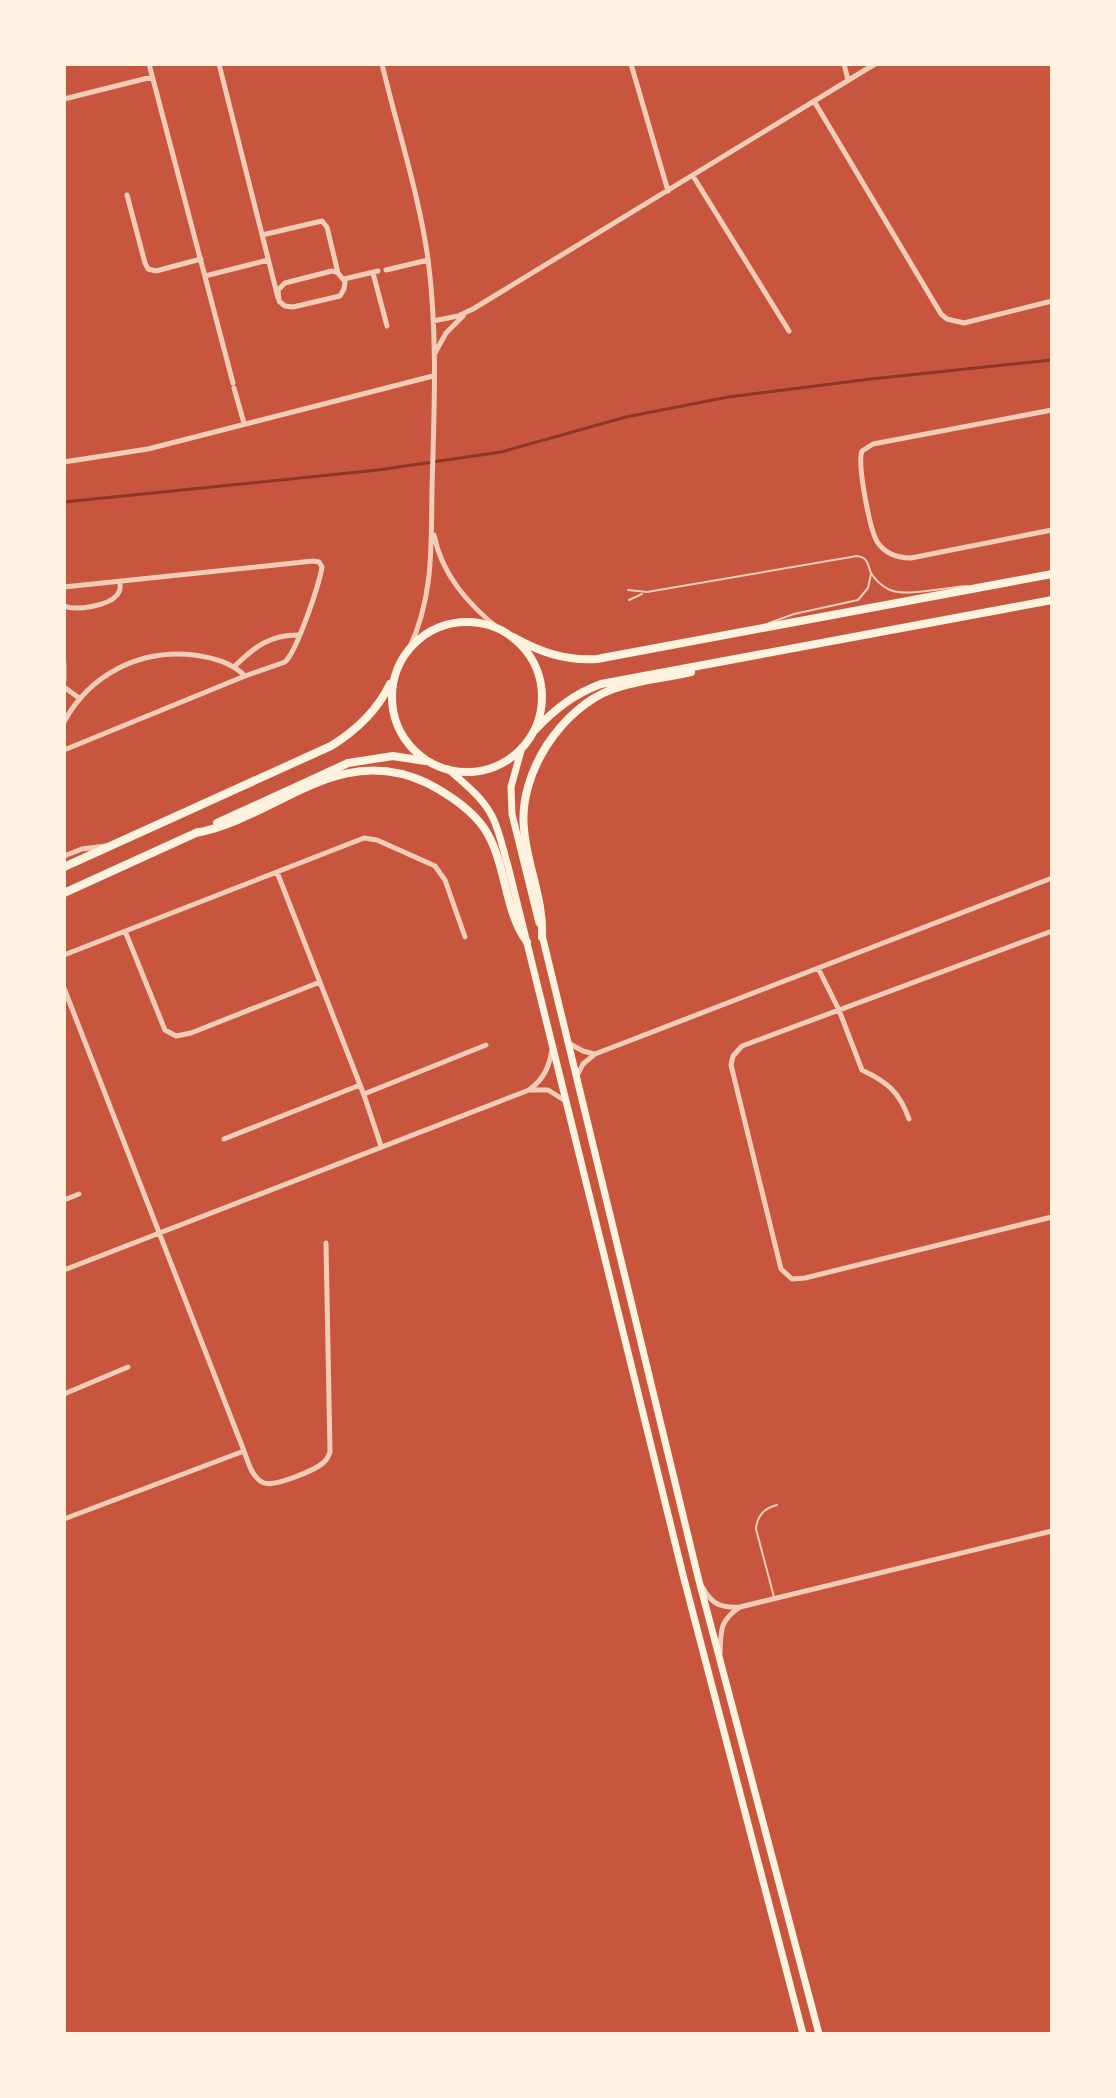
<svg xmlns="http://www.w3.org/2000/svg" width="1116" height="2098" viewBox="0 0 1116 2098" font-family="Cabin,sans-serif">
<style>
.lines{fill:none;stroke-linecap:round;stroke-linejoin:round}
.stream{stroke:#8f3625;stroke-width:3}
.service{stroke:#f1ccb7;stroke-width:2}
.minor{stroke:#f1ccb7;stroke-width:5}
.secondary{stroke:#fff3e0;stroke-width:7}
.primary{stroke:#fff3e0;stroke-width:8}
</style>
<rect width="100%" height="100%" fill="#c8553d"/>
<g class="lines">
<path class="stream" d="M64,502L378,470L501,452L626,417L728,397L871,379L1052,360"/>
<path class="service" d="M628,590L647,592L857,556C869,558 867,564 871,573C875,580 883,587 890,590C907,597 947,587 967,586
M629,600L642,594
M769,623L794,614L858,600L868,588L871,574
M774,1597L756,1529C757,1516 764,1508 777,1505"/>
<path class="minor" d="M149,64L233,383
M219,64L278,298
M382,64C397,128 419,194 428,259C438,335 434,413 432,489C431,546 434,596 409,649
M631,64L668,191
M844,64L848,80
M64,99L152,77
M814,101L941,314L947,319L964,323L1052,301
M693,176L789,331
M127,195L145,263L148,269L156,271L201,259
M262,235L322,221L327,227L338,273
M386,270L428,260
M332,271L338,273L345,282L344,289L340,296L293,307L285,306L279,301L278,290L285,283Z
M373,273L387,326
M205,276L268,260
M344,279L378,271
M433,321L458,316L473,309L875,64
M435,353L446,333L463,316
M234,388L244,423
M1052,410L873,444L862,451C857,464 870,532 878,543C886,554 898,558 911,558L1052,530
M64,462L148,449L433,376
M434,535C442,575 468,604 499,629
M64,587L313,561L319,562L322,567C319,585 297,651 285,662L245,676L64,750
M64,606C76,611 108,606 117,595C121,590 120,587 120,581
M64,664V680
M235,666C254,647 271,634 300,635
M64,687L79,698
M64,722C90,674 140,649 194,655C214,658 231,662 245,676
M64,856L82,849L105,846
M277,872L364,1095L381,1146
M125,931L165,1030L176,1036L191,1033L320,982
M1052,931L742,1046L733,1056L731,1065L781,1269L792,1279L805,1278L1052,1217
M64,955L364,838L377,840L435,866L445,880L465,937
M818,968L839,1010L862,1070C887,1082 899,1091 909,1119
M64,988L244,1451C248,1462 252,1478 264,1483C275,1487 315,1470 323,1463C328,1459 328,1457 330,1452L326,1243
M570,1044L583,1051L594,1054
M577,1076L583,1064L595,1054L1052,878
M530,1090H548L564,1100
M364,1094L486,1045
M224,1139L360,1085
M64,1200L79,1194
M64,1270L529,1090C544,1079 549,1067 552,1050
M64,1394L128,1367
M64,1519L244,1451
M703,1588C712,1605 722,1608 740,1607L1052,1531
M720,1654C721,1631 719,1621 740,1607"/>
<path class="secondary" d="M522,747L511,787L512,814L539,923
M448,769C464,783 482,797 492,816C500,832 503,850 508,866L683,1575L803,2034
M542,935L698,1577L819,2034"/>
<path class="primary" d="M392 697a75 75 0 1 1 150 0a75 75 0 1 1-150 0Z
M513,637C540,652 565,661 597,659L1052,574
M535,730C555,709 574,694 601,684L1052,600
M217,823L348,763L393,756L425,761
M196,833C279,817 336,741 427,783C448,794 470,808 484,828C507,862 503,909 527,942
M64,867L331,746C357,730 377,711 390,684
M64,893L198,832
M542,937C544,900 527,866 524,829C518,774 561,708 613,689C638,680 665,678 691,672"/>
</g>
<rect width="1116" height="2098" fill="none" stroke="#fff3e0" stroke-width="132"/>
</svg>
